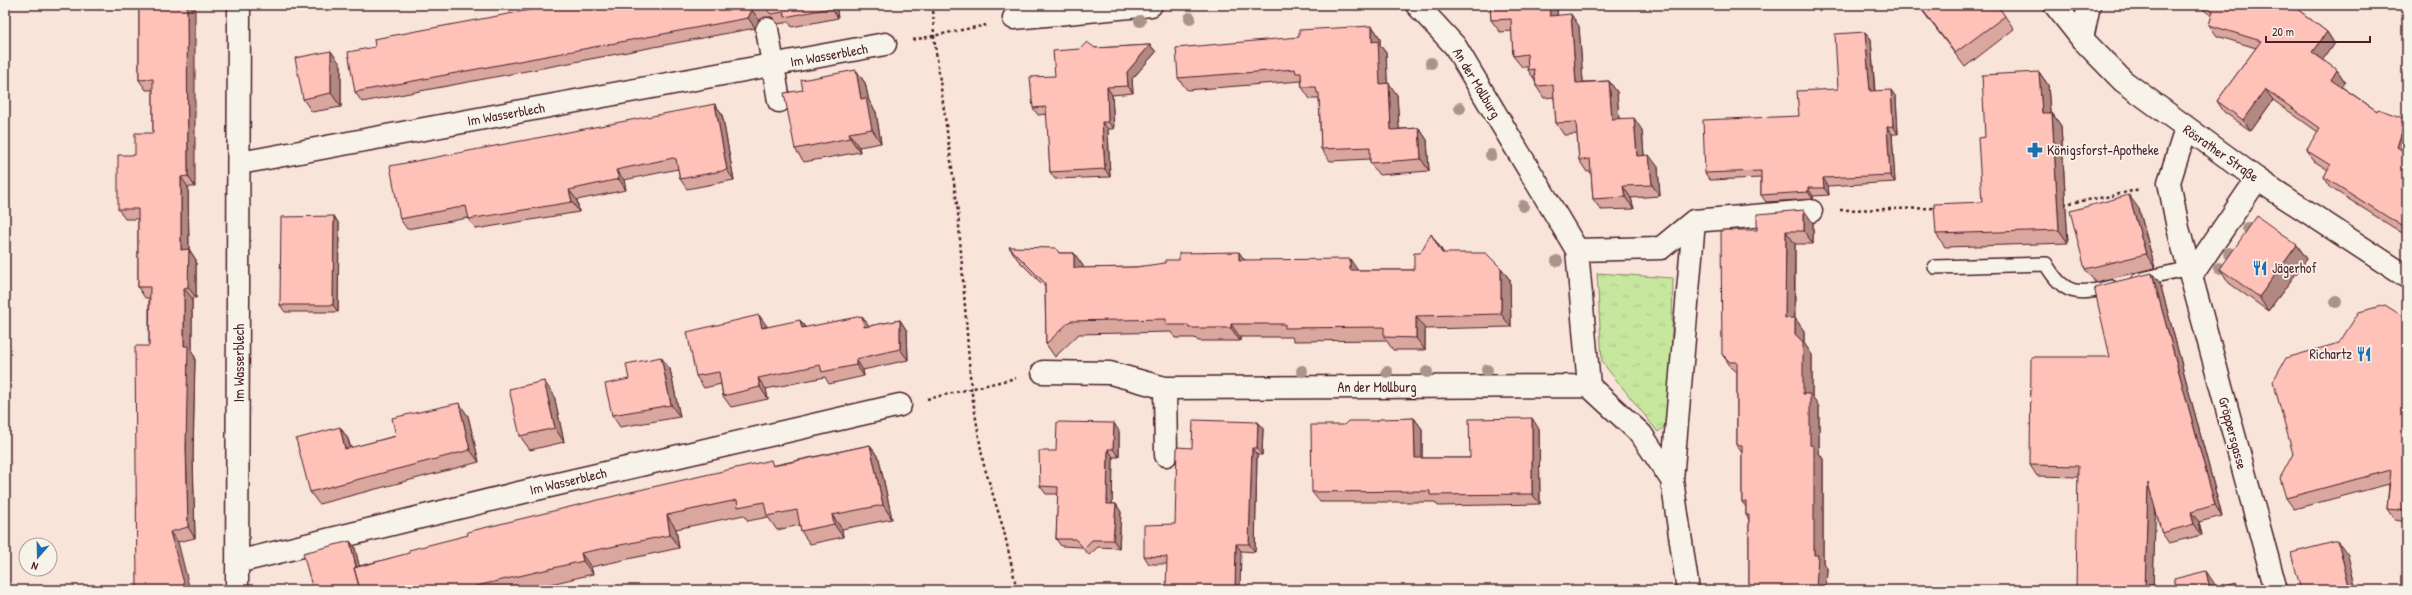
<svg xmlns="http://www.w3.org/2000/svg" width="2412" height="595" viewBox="0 0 2412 595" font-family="'Patrick Hand',sans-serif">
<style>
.grass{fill:url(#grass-tufts);stroke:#888365}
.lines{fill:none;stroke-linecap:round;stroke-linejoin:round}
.service-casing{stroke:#4a1f2b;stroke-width:16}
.minor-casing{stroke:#4a1f2b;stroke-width:25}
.secondary-casing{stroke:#4a1f2b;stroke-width:25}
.path{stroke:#4a1f2b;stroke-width:2.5;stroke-dasharray:3 3;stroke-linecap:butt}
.service{stroke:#f7f3e8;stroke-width:13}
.minor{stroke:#f7f3e8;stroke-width:22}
.secondary{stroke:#f7f3e8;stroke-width:22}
.tree{fill:#aa938a}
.wall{fill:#daa79f;stroke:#4a1f2b}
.shaded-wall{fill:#b28882;stroke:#4a1f2b}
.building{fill:#fec2b9;stroke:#4a1f2b}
.labels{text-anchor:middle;stroke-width:3.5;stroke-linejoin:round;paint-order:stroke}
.street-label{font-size:14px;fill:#4a1f2b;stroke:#f7f3e8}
.poi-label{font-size:14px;fill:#4a1f2b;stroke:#f7f3e8;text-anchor:start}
</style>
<defs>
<pattern id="grass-tufts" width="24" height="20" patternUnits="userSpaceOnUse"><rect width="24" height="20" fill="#c7e79f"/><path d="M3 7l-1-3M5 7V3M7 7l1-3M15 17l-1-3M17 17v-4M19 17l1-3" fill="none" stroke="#acc689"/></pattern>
</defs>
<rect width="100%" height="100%" fill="#f9e4da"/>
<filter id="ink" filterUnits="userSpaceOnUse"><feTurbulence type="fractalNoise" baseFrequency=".025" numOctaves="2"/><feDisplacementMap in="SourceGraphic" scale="8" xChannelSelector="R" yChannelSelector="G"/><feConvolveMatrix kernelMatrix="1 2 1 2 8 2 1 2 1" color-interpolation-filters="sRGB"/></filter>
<g filter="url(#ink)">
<path class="grass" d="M1597,273L1673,278L1670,422L1658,432L1602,362Z"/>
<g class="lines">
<defs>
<path id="service" d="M1935,267L2046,264C2064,296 2078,295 2111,287
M2138,280L2189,268"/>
<path id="minor" d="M1417,5L1455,46L1577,250
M1014,18L1151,5
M767,29L779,101
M2082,39L2089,5
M2186,129L2169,182L2178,228L2276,590
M240,163L885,44
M1694,221L1811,211
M2191,276L2257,179
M1043,372L1110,373L1165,388L1589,386
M1165,388L1166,455
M1672,480L1641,434L1589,386L1577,250L1661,248L1694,221L1672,480L1688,590
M237,562L519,493L900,405
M237,590L239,5"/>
<path id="secondary" d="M2055,5L2082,39L2123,81L2257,179L2407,277"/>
</defs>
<use href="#service" class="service-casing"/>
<use href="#minor" class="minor-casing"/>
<use href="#secondary" class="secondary-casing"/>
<path class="path" d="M933,5L934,37L958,212L971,388L983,462L1004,531L1017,590
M913,40L986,25
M2064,204L2111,196L2140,189
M1840,210L1937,208
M927,399L1016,378"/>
<use href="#service" class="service"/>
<use href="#minor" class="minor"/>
<use href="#secondary" class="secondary"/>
</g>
<g class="tree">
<circle cx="1190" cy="18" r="6"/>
<circle cx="1140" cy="21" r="6"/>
<circle cx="1431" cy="63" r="6"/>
<circle cx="1460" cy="108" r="6"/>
<circle cx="1491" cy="155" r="6"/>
<circle cx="1523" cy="206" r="6"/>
<circle cx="2248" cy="228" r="6"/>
<circle cx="2229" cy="253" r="6"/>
<circle cx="1557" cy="261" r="6"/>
<circle cx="2219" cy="268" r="6"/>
<circle cx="2336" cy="302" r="6"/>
<circle cx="1487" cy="370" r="6"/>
<circle cx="1302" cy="371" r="6"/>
<circle cx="1387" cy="372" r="6"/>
<circle cx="1427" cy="372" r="6"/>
</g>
<path class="wall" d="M139,5L195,187H188L189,249L196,260V298H192V352L195,357L193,457L195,538L178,542L137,590L149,346V298H145L138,287V219H125L118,209L135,155L153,133V90H146L139,80Z
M836,5L838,18L792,27L789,22L778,24L772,17H765L759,20L755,28L362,102L355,92L375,47L551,6Z
M1490,5H1557V16L1579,26L1583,82L1609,81L1617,92L1619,119L1642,130L1644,155L1658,167L1660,196L1631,198L1634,209L1601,210L1593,199L1591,171L1587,172L1579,160L1577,134L1564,135L1556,123L1554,97L1544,98L1536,86L1535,80L1528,70V67H1522L1513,56L1512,31L1500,32L1491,20Z
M1918,5H1997L2014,29L1965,67Z
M2197,5H2292L2327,32L2334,43L2322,60L2337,70L2345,82L2342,87L2377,111L2407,120V151L2406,153L2407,154V236L2331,188L2324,177L2328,170L2314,161L2306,150L2318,132L2273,100L2251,131L2224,112L2217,101L2256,48L2217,36L2209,25L2212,16Z
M1372,26L1380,38V45L1386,53L1387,84L1397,95L1399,129L1419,128L1427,140L1429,171L1379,175L1370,163V159L1330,161L1321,149L1319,99H1310L1302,87L1301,81L1187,90L1178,78L1299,37Z
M1865,32L1871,39L1875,91L1896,97L1898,134H1892L1895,182L1828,186L1829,195L1813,196V199L1766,202L1761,195V178L1710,180L1705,173L1799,116L1838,89Z
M1150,45L1156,52L1132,79L1133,93L1112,95L1114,129H1108L1110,177L1055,179L1050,172L1047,114L1038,115L1033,108L1080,49L1095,48Z
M341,65V107L312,112L303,99Z
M856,70L865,83L869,101L876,112L881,143L859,147L860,152L804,162L795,149L803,90Z
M2039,72L2048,85L2050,113H2052L2061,126L2068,243L1945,247L1936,234L1982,202L1985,137Z
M715,104L722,114L734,180L687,189L680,179L678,169L624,180L626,190L577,200L579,212L476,229L468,218L407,229L400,219Z
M2139,209L2155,268L2095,282L2085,269Z
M334,216L339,224L338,312H285L280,305Z
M1813,223V244H1795V318L1804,331V343L1812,355V396L1819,407V453L1823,459V563L1827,568L1826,590H1749V520L1746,515V507L1742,502V453L1737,445V372L1731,367L1722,354L1757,230Z
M2297,245L2307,259L2268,311L2229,283L2220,269Z
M1009,247L1059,253H1074L1083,266V268L1136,267L1244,260L1357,270H1414L1420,253L1440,247L1443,253L1501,268L1510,280L1511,327L1425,329V350H1393L1386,340L1294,341L1292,337H1240V341H1198L1195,338H1175L1171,332L1079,334L1055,357L1046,344L1045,287L1018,260Z
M2160,283L2222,516L2199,522L2202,535L2169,543L2162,533L2155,509L2153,590L2078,477L2037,476L2030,465L2110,357Z
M2407,319V522L2395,520L2387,509L2389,484L2294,509L2286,498L2293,454L2339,343Z
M900,320L907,331L908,360L863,370L864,376L829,384L825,377L766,389L768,399L731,407L723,396L721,384L704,388L696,376L767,327L806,328L869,326Z
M670,369L680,417L620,427L612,415L629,379Z
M554,395L564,442L530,450L520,436Z
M468,416L479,462L319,504L310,492L340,427L348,439L351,448Z
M1414,418L1422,429V458H1470L1539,429L1540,504L1438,506L1435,502H1320L1312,492L1344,425Z
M1258,422L1263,429L1262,455H1257L1255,552L1241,551L1167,564H1149L1144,556L1175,524L1192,448Z
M1119,431V457H1113L1112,504H1116L1121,512L1119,548L1098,547L1089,555L1081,547L1061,546L1056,539L1058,494H1046L1040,486Z
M870,445L879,459L892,519L842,529L843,537L810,544L801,531L800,525L777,530L768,517L748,521L744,515L676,529L679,548L591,567L593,574L526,590H313L350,541L355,548L359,566L775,465Z"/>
<path class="shaded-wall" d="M187,5H195V187L188,176Z
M831,5H836L838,18L831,8Z
M1549,5H1557L1558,28L1550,16Z
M752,10L759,20L755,28L748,18Z
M1571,14L1579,26L1584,95L1576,83Z
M1372,26L1380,38V45L1386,53L1388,96L1380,84L1372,42Z
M1865,32L1871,39L1875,99L1870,91Z
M2327,32L2334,43L2320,64L2312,52Z
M1150,45L1156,52L1132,79L1133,93L1128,86L1127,72Z
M331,51L341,65V107L331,93Z
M856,70L865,83L869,101L876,112L881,143L872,129L861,99Z
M2337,70L2345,82L2339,91L2331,80Z
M2039,72L2048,85L2051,126L2042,113Z
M1609,81L1617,92L1620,131L1612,119Z
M1389,83L1397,95L1400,142L1391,130Z
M1107,87L1112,95L1114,129L1108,122Z
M2265,89L2273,100L2251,131L2243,120Z
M1891,90L1896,97L1898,134L1893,126Z
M715,104L722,114L734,180L727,170Z
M2052,113L2061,126L2068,243L2059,230Z
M1634,118L1642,130L1645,168L1637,156Z
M2406,119L2407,120V151L2404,159L2397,147Z
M1102,122L1108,129L1110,177L1105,169Z
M1887,127L1892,134L1895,182L1890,175Z
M1419,128L1427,140L1429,171L1421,159Z
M849,133L859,147L860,152L850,138Z
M1649,155L1658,167L1660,196L1652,185Z
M616,170L624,180L626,190L619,179Z
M181,177L188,187L189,254V249L196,260V298L188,287L181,250Z
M1823,178L1828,186L1829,195L1824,188Z
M1623,186L1631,198L1634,209L1625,197Z
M1808,188L1813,196V199L1808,192Z
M569,190L577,200L579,212L572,202Z
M2129,195L2139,209L2155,268L2146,254Z
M1804,210L1813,223V244L1804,231Z
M334,216L339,224L338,312L333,305Z
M2407,218V234L2402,226Z
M1786,231L1795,244L1794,331L1785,318Z
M1431,234L1440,247L1451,266L1442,253Z
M2297,245L2307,259L2268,311L2259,297Z
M1239,252L1248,265L1239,260Z
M1074,253L1083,266V281L1074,268Z
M1350,259L1359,272L1350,270Z
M1501,268L1510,280L1511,327L1501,314Z
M2152,273L2160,283L2222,516L2215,505Z
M184,288L192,298V352L195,357L193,457L195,538L188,527L184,346Z
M759,315L767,326L762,328Z
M862,316L870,327H864Z
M1416,316L1425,329V350L1416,338Z
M1795,318L1804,331V343L1812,355V396L1819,407V453L1823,459V563L1827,568L1826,590H1817L1816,589L1814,555L1810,445L1795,334Z
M800,320L808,331L802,328Z
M900,320L907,331L908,360L900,349Z
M1231,324L1240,337V341L1231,328Z
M661,357L670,369L680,417L671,405Z
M856,359L863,370L864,376L856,365Z
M758,378L766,389L768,399L760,387Z
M544,381L554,395L564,442L555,428Z
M459,403L468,416L479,462L470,450Z
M1414,418L1422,429V469L1415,458Z
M1532,418L1539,429L1540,504L1532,494Z
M1258,422L1263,429L1262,455L1257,448Z
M1114,423L1119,431V457L1113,449Z
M340,427L348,439L354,462L345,449Z
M870,445L879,459L892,519L883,505Z
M1252,448L1257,455L1255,552L1249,544Z
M1108,449L1113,457L1112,512L1107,504Z
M2148,483L2156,494L2153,590H2145Z
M1116,504L1121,512L1119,548L1113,540Z
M2191,512L2199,522L2202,535L2194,524Z
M667,515L676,529L679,548L670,535Z
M832,515L842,529L843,537L834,524Z
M170,532L178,542L190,590H184Z
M350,541L355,548L365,590H362Z
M2338,541L2348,555L2356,590H2350Z
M1236,544L1241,551L1240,590H1235Z
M581,553L591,567L593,574L583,561Z
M2206,571L2214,583L2216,590H2210Z
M2236,583L2241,590H2238Z"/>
<path class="building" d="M139,5H187L188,176L181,177V250L189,249L188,287L184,288V346H188L186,447L188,527L170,532L184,583V590H137L135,346H149L150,287H138V209H118V155H135V133H153V79L139,80Z
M551,5H831V8L785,17L784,12L771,14L765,8L758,7L752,10L748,18L355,92L348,52L375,47L374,39L551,6Z
M1490,5H1549L1550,16L1571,14L1576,83L1609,81L1612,119L1634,118L1637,156L1649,155L1652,185L1623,186L1625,197L1593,199L1590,159L1579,160L1576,122L1556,123L1553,85L1536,86L1534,69L1528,70L1527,54L1513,56L1511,19L1491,20Z
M1919,5H1997L2005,16L1955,53Z
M2205,5H2292L2327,32L2312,52L2337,70L2331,80L2377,111L2378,109L2406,119L2397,147L2407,154V218L2402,226L2324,177L2330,165L2306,150L2320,128L2265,89L2243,120L2217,101L2261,41L2209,25L2213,11Z
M1372,26V42L1378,41L1380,84L1389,83L1391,130L1419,128L1421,159L1370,163V147L1321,149L1319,93H1317L1316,87H1302L1301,73H1296L1295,69L1178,78L1176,48L1299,37V30Z
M1865,32L1870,91L1891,90L1893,126L1887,127L1890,175L1823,178L1824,188H1808V192L1761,195V171L1705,173L1703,120L1799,116L1797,91L1838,89L1835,34Z
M1087,42L1095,48L1150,45L1127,72L1128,86L1107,87L1108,122H1102L1105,169L1050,172L1046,107L1033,108L1030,77L1055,76L1053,51L1080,49Z
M331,51V93L303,99L295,58Z
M856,70L861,99L866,98L872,129L849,133L850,138L795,149L784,93L803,90L801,80Z
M2039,72L2042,113H2052L2059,230L1936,234L1934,204L1982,202L1978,138L1985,137L1982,75Z
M715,104L727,170L680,179L676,159L673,158L616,170L619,179L569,190L572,202L469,219L466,206L400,219L390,166Z
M2129,195L2146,254L2085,269L2070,211Z
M1804,210V231H1786L1785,318H1795V334L1803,342V394H1810V445L1814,446V555H1818L1816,589H1820V590H1749V515H1746V502H1742V445H1737V362H1730L1722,354L1721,230H1757V214Z
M334,216L333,305H280L281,217Z
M2257,216L2297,245L2259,297L2220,269Z
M1431,234L1442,253H1486L1501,268V314L1416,316V338L1384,337V327L1285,328V324H1231V328H1189L1188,325H1166V319L1070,321L1046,344L1045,283L1009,247L1056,248L1059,253H1074V268L1136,267L1165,263V260H1179V253L1239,252V260L1350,259V270H1414V253H1420Z
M2152,273L2215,505L2191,512L2194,524L2162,533L2148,483L2145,590H2076L2078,466L2030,465L2031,357H2110L2094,287Z
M2385,305L2407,319V511L2387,509L2391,470L2286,498L2280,478L2293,454L2273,381L2286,358L2339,343L2359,312Z
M759,315L762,328L800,320L802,328L862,316L864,327L900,320V349L856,359V365L822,372L820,365L758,378L760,387L723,396L719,372L696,376L687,332Z
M661,357L671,405L612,415L605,384L629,379L626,364Z
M544,381L555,428L520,436L509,389Z
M459,403L470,450L310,492L296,439L340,427L345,449L396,436L392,418Z
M1414,418L1415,458H1470L1469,419L1532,418V494L1430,495V491L1312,492L1311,425H1344L1348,421H1377L1380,419Z
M1193,420L1258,422L1257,448H1252L1249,544H1236L1235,590H1166L1167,557L1144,556V525L1175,524L1177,447L1192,448Z
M1057,422L1114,423L1113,449H1108L1107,504H1116L1113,540H1092L1084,548L1075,539H1056L1058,487L1040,486L1039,451H1056Z
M870,445L883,505L832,515L834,524L801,531L797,510L767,516L764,502L738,507L737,500L667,515L670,535L581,553L583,561L468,588V590H360L354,568L409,553V550L468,535L467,532L635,491L771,460L773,466Z
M350,541L356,567L354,568L360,590H313L303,553Z
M2338,541L2350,590H2301L2291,553Z
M2206,571L2210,590H2177L2174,579Z
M2236,583L2238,590H2213Z"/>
</g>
<defs>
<symbol id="pharmacy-bare" viewBox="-9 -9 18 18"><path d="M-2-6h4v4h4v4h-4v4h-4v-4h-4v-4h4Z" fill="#1f6fb2" stroke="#f7f3e8" stroke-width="2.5" paint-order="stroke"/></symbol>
<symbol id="restaurant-bare" viewBox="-9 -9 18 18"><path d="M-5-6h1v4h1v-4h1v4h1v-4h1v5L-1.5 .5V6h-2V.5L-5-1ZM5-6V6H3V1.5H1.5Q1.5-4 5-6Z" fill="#1f6fb2" stroke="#f7f3e8" stroke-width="2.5" paint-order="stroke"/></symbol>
</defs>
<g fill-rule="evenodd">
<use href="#pharmacy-bare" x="2024" y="139" width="22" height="22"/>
<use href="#restaurant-bare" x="2249" y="257" width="22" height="22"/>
<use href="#restaurant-bare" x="2353" y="343" width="22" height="22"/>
</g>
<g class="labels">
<g class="street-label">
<text transform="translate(829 55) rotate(-10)" y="5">Im Wasserblech</text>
<text transform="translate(1477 83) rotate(59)" y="5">An der Mollburg</text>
<text transform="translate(506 114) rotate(-10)" y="5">Im Wasserblech</text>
<text transform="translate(2221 153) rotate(35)" y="5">Rösrather Straße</text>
<text transform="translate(239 363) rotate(-90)" y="5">Im Wasserblech</text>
<text x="1377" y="392">An der Mollburg</text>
<text transform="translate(2233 433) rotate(75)" y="5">Gröppersgasse</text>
<text transform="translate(568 481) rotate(-13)" y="5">Im Wasserblech</text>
</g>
<g class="poi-label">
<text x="2047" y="155">Königsforst-Apotheke</text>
<text x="2272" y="273">Jägerhof</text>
<text x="2352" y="359" text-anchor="end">Richartz</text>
</g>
</g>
<rect width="2412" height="595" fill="none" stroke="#f7f3e8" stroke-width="20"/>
<rect x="10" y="10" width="2392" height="575" fill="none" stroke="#4a1f2b" stroke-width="1.5" filter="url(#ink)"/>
<g transform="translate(38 557) rotate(200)"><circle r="19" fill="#f7f3e8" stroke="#b29e9c"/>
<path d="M0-3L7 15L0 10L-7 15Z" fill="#1f6fb2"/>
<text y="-6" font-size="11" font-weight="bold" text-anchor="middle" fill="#4a1f2b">N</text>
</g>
<path d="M2266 36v6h104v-6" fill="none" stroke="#4a1f2b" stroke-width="2"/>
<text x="2272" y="36" font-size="12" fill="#4a1f2b" stroke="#f7f3e8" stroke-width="3" paint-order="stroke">20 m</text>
</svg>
